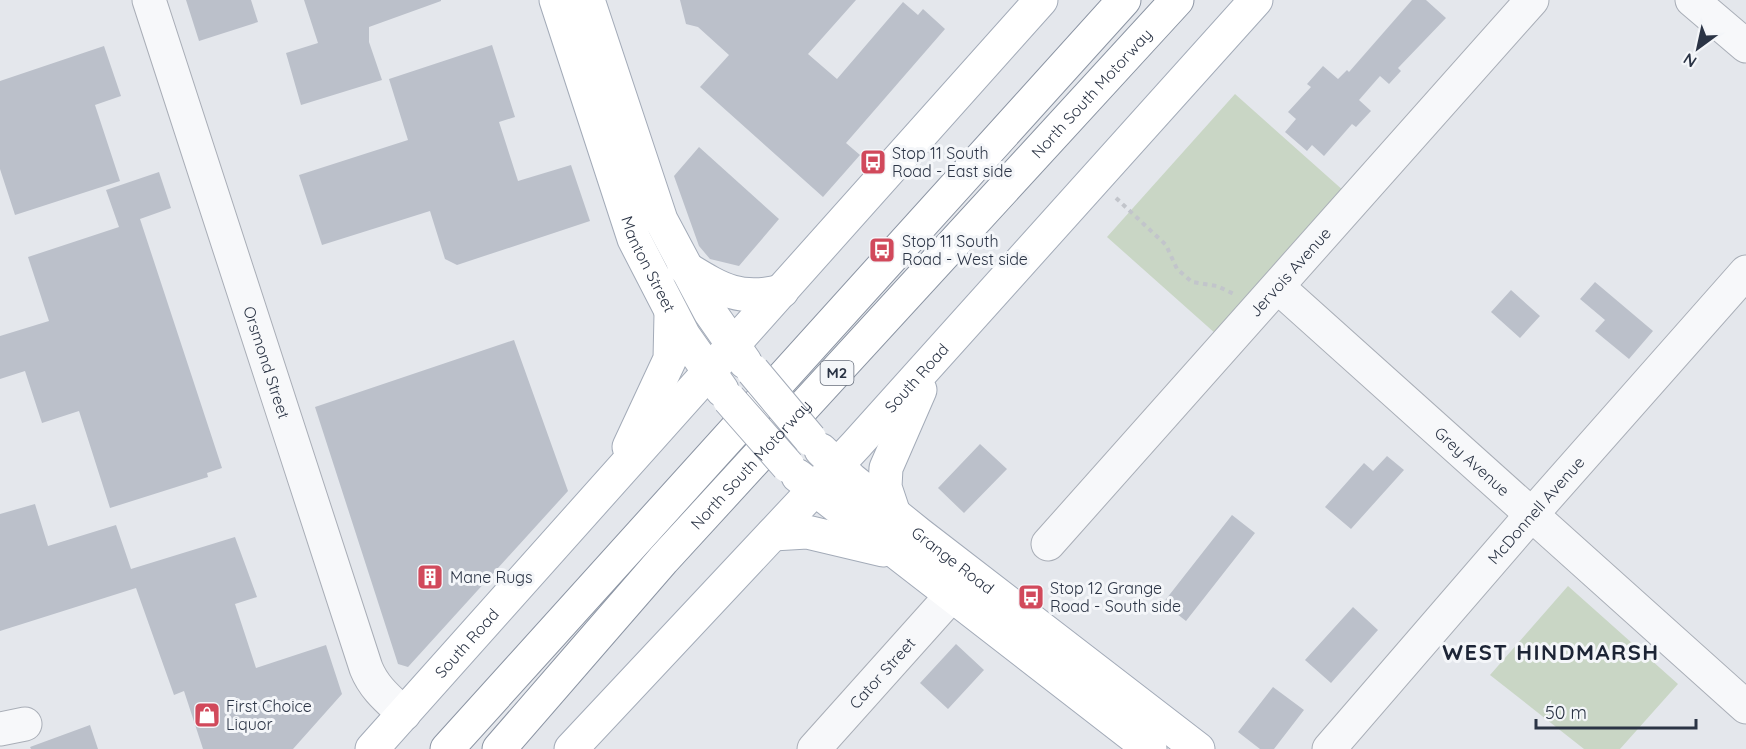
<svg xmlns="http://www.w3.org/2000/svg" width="1746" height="749" viewBox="0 0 1746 749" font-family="Quicksand,sans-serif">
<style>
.green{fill:#c9d6c5}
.building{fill:#bbc0ca}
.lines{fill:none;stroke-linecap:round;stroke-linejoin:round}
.minor-casing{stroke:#a9aeb7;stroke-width:35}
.major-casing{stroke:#a3abb8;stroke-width:35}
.highway-casing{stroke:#8b94a3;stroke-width:35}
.path{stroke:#c2c5cb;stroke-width:4;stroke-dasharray:4.5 4.5;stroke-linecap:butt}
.minor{stroke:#f7f8fa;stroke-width:33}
.major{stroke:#fff;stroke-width:33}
.highway{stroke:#fff;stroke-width:33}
.major-bridge-casing{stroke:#a3abb8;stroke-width:35;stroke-linecap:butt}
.major-bridge{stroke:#fff;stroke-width:33}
.labels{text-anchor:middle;stroke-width:6;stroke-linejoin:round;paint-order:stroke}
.shield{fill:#f4f6f9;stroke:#676e7b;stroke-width:1.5}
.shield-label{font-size:15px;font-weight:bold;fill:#2b3445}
.street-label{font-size:16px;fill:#2b3445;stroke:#f4f6f9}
.poi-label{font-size:16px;fill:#2b3445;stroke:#f4f6f9;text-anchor:start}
.district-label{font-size:22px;font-weight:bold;letter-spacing:1.5px;fill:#1d2536;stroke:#f4f6f9}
</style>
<rect width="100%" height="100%" fill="#e4e7ec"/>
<path class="green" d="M1235,94L1345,192L1216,334L1107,237Z
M1568,586L1678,684L1620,749H1584L1490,675Z"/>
<path class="building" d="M186,0H251L258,22L199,41Z
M304,0H441V1L369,27V42L382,80L301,105L286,53L318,43Z
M680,0H856L808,54L837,79L903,2L918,15L923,9L945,29L846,143L860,155L823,197L700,87L729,55L698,27L686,24Z
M1412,0H1426L1446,18L1398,68L1401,71L1389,84L1380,76L1359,100L1371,111L1356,127L1352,124L1324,156L1312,145L1307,151L1285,132L1296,119L1288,112L1311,87L1307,84L1323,66L1338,79L1347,70L1349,72Z
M492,45L515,117L499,122L518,181L571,165L590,221L457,265L445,259L430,211L322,245L299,175L408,140L389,79Z
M104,46L121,96L95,105L120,181L15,215L0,169V81Z
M699,147L779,219L739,266L710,259L699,246L674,176Z
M159,172L171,208L140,219L222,468L207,473L208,477L110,508L79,411L42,423L25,371L0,379V336L49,321L28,257L119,227L106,190Z
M1595,282L1653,331L1629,359L1595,331L1605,320L1580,299Z
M1511,290L1540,316L1520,338L1491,312Z
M514,340L568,491L408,667L398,664L315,407Z
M980,444L1007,469L964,513L938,488Z
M1387,456L1404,470L1351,529L1325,507L1364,463L1373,471Z
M35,504L48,546L116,525L131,569L235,537L257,597L235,604L256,668L326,645L342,694L293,749H203L184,691L174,695L136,588L0,631V514Z
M1232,515L1255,533L1186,621L1163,603Z
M1353,607L1378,630L1331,683L1305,660Z
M956,644L984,670L948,709L920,683Z
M1273,687L1304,710L1274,749H1260L1238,732Z
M90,725L98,749H31L30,747Z"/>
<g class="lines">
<defs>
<g id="minor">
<path id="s1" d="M149,0L366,668C374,688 388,699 404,714"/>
<path d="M1692,0L1746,46"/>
<path id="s2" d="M1278,287L1746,707"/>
<path id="s3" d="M1048,544L1532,0"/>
<path d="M0,729L25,724"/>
<path id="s4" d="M814,749L951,596"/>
<path id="s5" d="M1329,749L1532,514L1746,272"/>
</g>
<g id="major">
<path id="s6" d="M556,0L634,239L684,336L722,390"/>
<path d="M588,0L661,220L710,312L745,362"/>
<path d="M684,267C720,289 739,302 782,291"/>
<path d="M629,447L670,359L671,314"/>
<path id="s7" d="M821,450L852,480L919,534L1198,749"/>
<path d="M798,476L1150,749"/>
<path d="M894,514L885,487L886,468L920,390"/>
<path d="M773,534L807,532L883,550"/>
<path id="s8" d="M372,749L1041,0"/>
<path id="s9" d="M571,749L856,445L1256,0"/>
</g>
<g id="highway">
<path d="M447,749L1124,0"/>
<path id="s10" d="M499,749L663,560L1177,0"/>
</g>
</defs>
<use href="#minor" class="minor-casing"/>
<use href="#major" class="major-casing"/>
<use href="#highway" class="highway-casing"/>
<path class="path" d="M1116,198L1166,245L1177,269L1192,282L1217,286L1236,295"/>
<use href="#minor" class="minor"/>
<use href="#major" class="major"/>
<use href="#highway" class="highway"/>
<defs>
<path id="major-bridge" d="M753,371L810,439
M729,399L788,466"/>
</defs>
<use href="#major-bridge" class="major-bridge-casing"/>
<use href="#major-bridge" class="major-bridge"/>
</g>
<defs>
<symbol id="bus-square" viewBox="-11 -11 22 22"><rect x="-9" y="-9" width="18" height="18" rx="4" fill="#d1495b" stroke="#f4f6f9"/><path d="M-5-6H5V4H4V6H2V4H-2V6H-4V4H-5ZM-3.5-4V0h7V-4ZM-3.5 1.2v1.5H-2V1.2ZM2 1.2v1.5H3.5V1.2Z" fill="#fff"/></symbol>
<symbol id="building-square" viewBox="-11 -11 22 22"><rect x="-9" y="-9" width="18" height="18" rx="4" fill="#d1495b" stroke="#f4f6f9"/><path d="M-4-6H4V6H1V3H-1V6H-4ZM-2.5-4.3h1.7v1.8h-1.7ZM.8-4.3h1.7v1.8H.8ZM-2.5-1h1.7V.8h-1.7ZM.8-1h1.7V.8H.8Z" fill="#fff"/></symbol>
<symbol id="shop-square" viewBox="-11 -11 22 22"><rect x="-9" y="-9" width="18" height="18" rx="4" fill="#d1495b" stroke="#f4f6f9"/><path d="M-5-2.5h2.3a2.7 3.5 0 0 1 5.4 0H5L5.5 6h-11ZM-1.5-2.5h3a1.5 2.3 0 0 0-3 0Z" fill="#fff"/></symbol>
</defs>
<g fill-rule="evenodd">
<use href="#bus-square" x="858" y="147" width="30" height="30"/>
<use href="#bus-square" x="867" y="235" width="30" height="30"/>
<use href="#building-square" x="415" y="562" width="30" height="30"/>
<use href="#bus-square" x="1016" y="582" width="30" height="30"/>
<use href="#shop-square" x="192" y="700" width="30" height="30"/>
</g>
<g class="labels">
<rect class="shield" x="820.5" y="361" width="33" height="24" rx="4.5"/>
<g class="shield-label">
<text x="837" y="378">M2</text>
</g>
<g class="street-label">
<text dy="6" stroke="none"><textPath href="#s10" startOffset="884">North South Motorway</textPath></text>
<text dy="6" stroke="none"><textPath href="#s6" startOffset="280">Manton Street</textPath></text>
<text dy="6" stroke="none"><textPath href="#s3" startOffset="364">Jervois Avenue</textPath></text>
<text dy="6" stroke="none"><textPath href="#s1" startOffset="381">Orsmond Street</textPath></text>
<text dy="6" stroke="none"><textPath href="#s9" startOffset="507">South Road</textPath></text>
<text dy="6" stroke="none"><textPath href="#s2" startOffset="261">Grey Avenue</textPath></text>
<text dy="6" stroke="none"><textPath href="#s10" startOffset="380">North South Motorway</textPath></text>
<text dy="6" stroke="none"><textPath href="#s5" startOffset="316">McDonnell Avenue</textPath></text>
<text dy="6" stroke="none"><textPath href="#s7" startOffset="172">Grange Road</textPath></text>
<text dy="6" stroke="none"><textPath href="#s8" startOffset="142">South Road</textPath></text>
<text dy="6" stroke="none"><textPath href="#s4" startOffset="102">Cator Street</textPath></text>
</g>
<g class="poi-label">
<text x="892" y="159">Stop 11 South<tspan x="892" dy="18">Road - East side</tspan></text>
<text x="902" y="247">Stop 11 South<tspan x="902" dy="18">Road - West side</tspan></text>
<text x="450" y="583">Mane Rugs</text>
<text x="1050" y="594">Stop 12 Grange<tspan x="1050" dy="18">Road - South side</tspan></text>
<text x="226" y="712">First Choice<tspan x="226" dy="18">Liquor</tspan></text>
</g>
<g class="district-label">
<text x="1551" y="660">WEST HINDMARSH</text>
</g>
</g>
<g transform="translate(1698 48) rotate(213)" stroke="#f4f6f9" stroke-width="4.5" paint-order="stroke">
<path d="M0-4.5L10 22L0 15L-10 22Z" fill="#2b3445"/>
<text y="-9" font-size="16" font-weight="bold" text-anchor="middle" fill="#2b3445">N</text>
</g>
<path d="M1536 719v9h160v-9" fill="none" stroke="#2b3445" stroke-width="3"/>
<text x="1545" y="719" font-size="18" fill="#2b3445" stroke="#f4f6f9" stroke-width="4.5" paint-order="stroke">50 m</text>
</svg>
